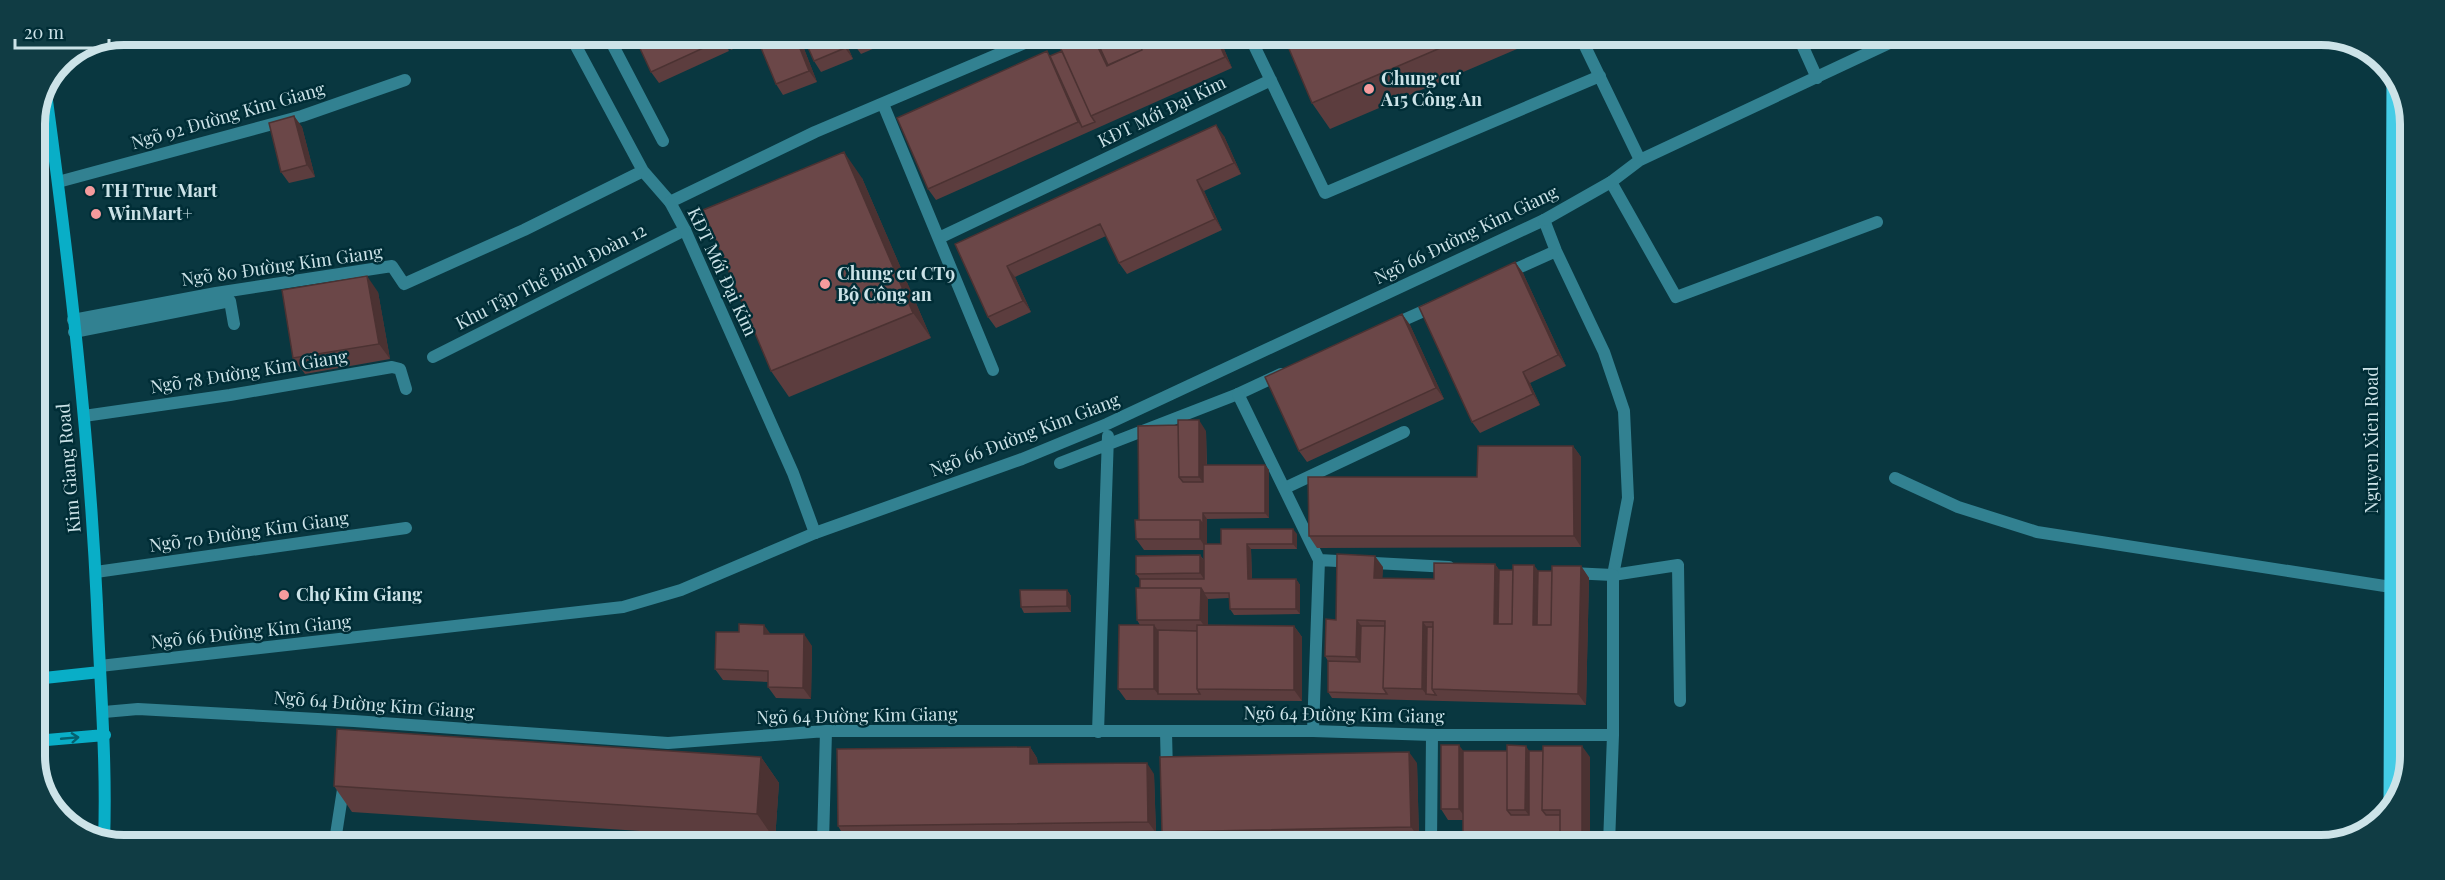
<svg xmlns="http://www.w3.org/2000/svg" width="2445" height="880" viewBox="0 0 2445 880" font-family="'Playfair Display',serif">
<style>
.lines{fill:none;stroke-linecap:round;stroke-linejoin:round}
.lane{stroke:#328191;stroke-width:12}
.street{stroke:#328191;stroke-width:12}
.secondary{stroke:#09aec7;stroke-width:12}
.primary{stroke:#44cce6;stroke-width:15}
.wall{fill:#5c3d3e}
.shaded-wall{fill:#4b3232}
.building{fill:#6b4748;stroke:#4b3232;stroke-width:1.5}
.oneway{stroke:#046170}
.poi-dot{fill:#f59b9d;stroke:#002d36;stroke-width:2}
.labels{text-anchor:middle;stroke-width:5;stroke-linejoin:round;paint-order:stroke}
.poi-label{font-size:18px;font-weight:bold;fill:#cce3e8;stroke:#002d36;text-anchor:start}
.street-label{font-size:18px;fill:#cce3e8;stroke:#002d36}
.rim{fill:none;stroke:#cce3e8;stroke-width:8}
</style>
<rect width="100%" height="100%" fill="#093740"/>
<g class="lines">
<path class="lane" d="M570,35L643,171L670,202
M120,36L127,35
M58,182L302,116L405,80
M1611,182L1676,297L1877,222
M1505,274L1556,251
M73,320L216,293L392,266L404,284L524,230L643,171
M1390,326L1435,306
M74,332L230,301L234,324
M433,357L685,230
M84,416L230,395L392,367L400,369L406,389
M1060,463L1238,394L1281,374
M1895,478L1958,507L2037,532L2391,587
M1285,488L1404,432
M96,572L406,528
M100,666L623,607L681,590L815,533L1022,459L1107,424L1544,220L1556,251L1604,352L1624,411L1628,498L1613,575L1678,565L1680,701
M1098,732L1108,436
M1166,732L1167,773
M335,841L344,783
M1431,844L1432,735"/>
<path class="street" d="M608,36L663,141
M1250,37L1325,193L1600,76
M1581,38L1640,160
M1799,38L1817,78
M883,104L993,370
M1544,220L1611,182L1640,160L1900,38
M939,238L1271,80
M1238,394L1319,560L1313,731
M815,533L793,473L685,230L670,202L815,132L1041,36
M1319,560L1449,567
M1571,573L1613,575V735L1609,844
M104,712L138,709L354,721L668,743L826,731H1313L1432,735H1613
M823,842L826,731"/>
<path class="secondary" d="M46,93C69,263 89,433 97,605C100,684 107,762 104,841
M35,679L100,672
M35,741L105,735"/>
<path class="primary" d="M2391,806L2394,74"/>
</g>
<path class="wall" d="M638,36H762L731,50L723,39L729,51L659,83L651,72Z
M799,36L817,82L783,95L776,84Z
M803,36H843L853,59L821,72L814,61Z
M850,36H903L861,54L853,43Z
M1095,37H1219L1232,68L936,200L928,189L1050,56Z
M1284,37H1512L1517,49L1330,129L1312,103Z
M294,116L302,127L315,177L289,183L281,172Z
M1224,136L1241,174L1204,191L1222,230L1127,274L1119,263L1106,236L1015,277L1031,312L996,328L988,317L955,244Z
M862,178L931,338L789,397L771,371Z
M1515,262L1523,273L1566,366L1530,383L1540,405L1480,433L1472,422Z
M378,292L390,359L305,374L293,358Z
M1402,314L1410,325L1444,399L1307,462L1299,451Z
M1206,431L1207,465H1265L1269,470V518L1207,519V544H1221L1297,534V549H1251L1252,579H1296L1300,585V614L1234,615L1230,609L1229,598L1208,599V625L1294,626L1302,637V701L1126,700L1118,689L1140,625L1137,620L1140,588V579L1136,574L1200,555L1204,560V550H1144L1136,539L1139,520Z
M1573,446L1581,457V547L1317,548L1309,536L1477,477Z
M1495,564L1499,570L1552,571L1581,566L1589,578L1586,705L1332,698L1328,692V661L1325,656L1336,620L1383,567L1382,578L1434,579Z
M1067,590L1071,596V612L1024,613L1021,607Z
M770,634L812,646L811,699L776,698L768,687V682L723,680L715,669Z
M1030,747L1037,758L1038,764L1154,774L1156,833L845,838L838,826Z
M1463,751H1529L1590,757V844L1463,820H1448L1441,809Z
M761,757L779,783L775,840L352,812L334,786Z
M1417,763L1419,838L1170,843L1162,832Z"/>
<path class="shaded-wall" d="M719,36H722L729,51L721,40Z
M795,36H799L817,82L809,71Z
M840,36H843L853,59L845,48Z
M1216,37H1219L1232,68L1225,57Z
M1509,37H1512L1517,49Z
M1047,51L1054,62L1082,127L1078,122Z
M294,116L302,127L315,177L307,165Z
M1216,125L1224,136L1241,174L1234,163Z
M844,152L862,178L931,338L913,313Z
M1197,180L1204,191L1222,230L1215,219Z
M1515,262L1523,273L1566,366L1558,355Z
M1007,266L1015,277L1031,312L1023,301Z
M367,276L378,292L390,359L379,344Z
M1402,314L1410,325L1444,399L1436,388Z
M1523,372L1530,383L1540,405L1533,394Z
M1199,420L1206,431L1207,488L1199,477Z
M1573,446L1581,457V547L1574,536Z
M1265,465L1269,470V518L1265,513Z
M1203,513L1207,519V550L1200,539V520Z
M1293,529L1297,534V549L1293,544Z
M1247,544L1251,549L1252,584L1248,579Z
M1200,555L1208,567V585L1200,573Z
M1375,556L1383,567L1382,589L1374,578Z
M1495,564L1503,575L1502,629L1494,624Z
M1534,565L1542,576L1541,630L1533,625Z
M1581,566L1589,578L1586,705L1578,694Z
M1296,579L1300,585V614L1296,609Z
M1201,588L1208,599V631L1200,620Z
M1067,590L1071,596V612L1067,606Z
M1357,620L1365,631L1364,668L1356,657Z
M1423,622L1431,633L1426,694L1422,689Z
M764,625L772,636L764,634Z
M1154,625L1162,636L1158,694L1154,689Z
M1294,626L1302,637V701L1294,690Z
M804,634L812,646L811,699L803,688Z
M1459,745L1467,756V820L1459,809Z
M1526,746L1533,757V821L1525,810Z
M1582,746L1590,757V844H1582Z
M1030,747L1037,758L1038,775L1030,764Z
M1409,752L1417,763L1419,838L1411,827Z
M761,757L779,783L775,840L757,814Z
M1147,763L1154,774L1156,833L1148,822Z"/>
<path class="building" d="M638,36H719L721,40L651,72L637,42Z
M763,36H795L809,71L776,84L757,38Z
M803,36H840L845,48L814,61Z
M850,36H869L853,43Z
M1080,36L1093,37L1107,66L1142,50L1135,37H1216L1225,57L1091,116L1059,45Z
M1095,37H1135L1142,50L1108,65Z
M1284,37H1466L1312,103Z
M1047,51L1078,122L928,189L897,118Z
M1062,51L1091,116L1095,122L1082,127L1050,56Z
M294,116L307,165L281,172L269,123Z
M1216,125L1234,163L1197,180L1215,219L1119,263L1100,224L1007,266L1023,301L988,317L955,244Z
M844,152L913,313L771,371L703,210Z
M1515,262L1558,355L1523,372L1533,394L1472,422L1419,307Z
M367,276L379,344L293,358L282,290Z
M1402,314L1436,388L1299,451L1265,377Z
M1178,420H1199V477H1179Z
M1178,425L1179,477L1183,482H1203V465H1265V513H1203V525L1200,520H1139L1138,426Z
M1478,446H1573L1574,536H1309L1308,477H1477Z
M1135,520H1200V539H1136Z
M1221,529H1293V544H1247L1248,579H1296V609H1230L1229,593H1204L1201,588H1140V579H1204V544H1221Z
M1337,554L1375,556L1374,578L1434,579V563L1495,564L1494,624H1512L1513,565H1534L1533,625H1551L1552,566H1581L1578,694L1432,689L1433,622H1423L1422,689L1383,688L1385,621L1357,620L1356,657L1325,656L1326,619L1336,620Z
M1200,555V573L1136,574V556Z
M1499,570H1513L1512,624H1498Z
M1538,571H1552L1551,625H1537Z
M1136,588H1201L1200,620H1137Z
M1020,590H1067V606L1021,607Z
M739,624L764,625V634H804L803,688L768,687V671L715,669L716,632H739Z
M1119,625H1154V689H1118Z
M1197,625L1294,626V690L1197,689Z
M1361,626H1385L1383,688L1387,694L1328,692V661L1360,662Z
M1427,627H1433L1432,689L1436,695L1426,694Z
M1158,630L1197,631V689L1200,694H1158Z
M337,729L761,757L757,814L334,786Z
M1441,745H1459V809H1441Z
M1507,745L1526,746L1525,810H1507Z
M1543,746H1582V844H1560V810H1542Z
M1030,747V764L1147,763L1148,822L838,826L837,749Z
M1463,751H1507V810L1511,815H1529V751H1543L1542,810L1546,815H1560V844H1463Z
M1409,752L1411,827L1162,832L1160,757Z"/>
<defs><path id="oneway-shaft" d="M-6 0H5M1.5-3L5.5 0L1.5 3" fill="none" stroke-width="1.6" stroke-linecap="round" stroke-linejoin="round" transform="scale(1.5)"/></defs>
<use class="oneway" href="#oneway-shaft" transform="translate(70 738) rotate(-5)"/>
<g class="poi-dot">
<circle cx="1369" cy="89" r="6"/>
<circle cx="90" cy="191" r="6"/>
<circle cx="96" cy="214" r="6"/>
<circle cx="825" cy="284" r="6"/>
<circle cx="284" cy="595" r="6"/>
</g>
<g class="labels">
<g class="poi-label">
<text x="1381" y="85">Chung cư<tspan x="1381" dy="21">A15 Công An</tspan></text>
<text x="102" y="197">TH True Mart</text>
<text x="108" y="220">WinMart+</text>
<text x="837" y="280">Chung cư CT9<tspan x="837" dy="21">Bộ Công an</tspan></text>
<text x="296" y="601">Chợ Kim Giang</text>
</g>
<g class="street-label">
<text transform="translate(1162 112) rotate(-26)" y="6">KĐT Mới Đại Kim</text>
<text transform="translate(228 116) rotate(-16)" y="6">Ngõ 92 Đường Kim Giang</text>
<text transform="translate(1466 235) rotate(-26)" y="6">Ngõ 66 Đường Kim Giang</text>
<text transform="translate(282 266) rotate(-8)" y="6">Ngõ 80 Đường Kim Giang</text>
<text transform="translate(722 272) rotate(65)" y="6">KĐT Mới Đại Kim</text>
<text transform="translate(551 277) rotate(-27)" y="6">Khu Tập Thể Binh Đoàn 12</text>
<text transform="translate(249 372) rotate(-9)" y="6">Ngõ 78 Đường Kim Giang</text>
<text transform="translate(1025 435) rotate(-21)" y="6">Ngõ 66 Đường Kim Giang</text>
<text transform="translate(2372 440) rotate(-90)" y="6">Nguyen Xien Road</text>
<text transform="translate(69 468) rotate(-95)" y="6">Kim Giang Road</text>
<text transform="translate(249 532) rotate(-8)" y="6">Ngõ 70 Đường Kim Giang</text>
<text transform="translate(251 632) rotate(-6)" y="6">Ngõ 66 Đường Kim Giang</text>
<text transform="translate(374 705) rotate(4)" y="6">Ngõ 64 Đường Kim Giang</text>
<text transform="translate(1344 715) rotate(1)" y="6">Ngõ 64 Đường Kim Giang</text>
<text transform="translate(857 716) rotate(-1)" y="6">Ngõ 64 Đường Kim Giang</text>
</g>
</g>
<path d="M0 0H2445V880H0ZM124 45H2321A79 79 0 0 1 2400 124V756A79 79 0 0 1 2321 835H124A79 79 0 0 1 45 756V124A79 79 0 0 1 124 45Z" fill="#103c44" fill-rule="evenodd"/>
<path class="rim" d="M124 45H2321A79 79 0 0 1 2400 124V756A79 79 0 0 1 2321 835H124A79 79 0 0 1 45 756V124A79 79 0 0 1 124 45Z"/>
<path d="M15 39v9h94v-9" fill="none" stroke="#cce3e8" stroke-width="3"/>
<text x="24" y="39" font-size="18" fill="#cce3e8" stroke="#002d36" stroke-width="4.5" paint-order="stroke">20 m</text>
</svg>
